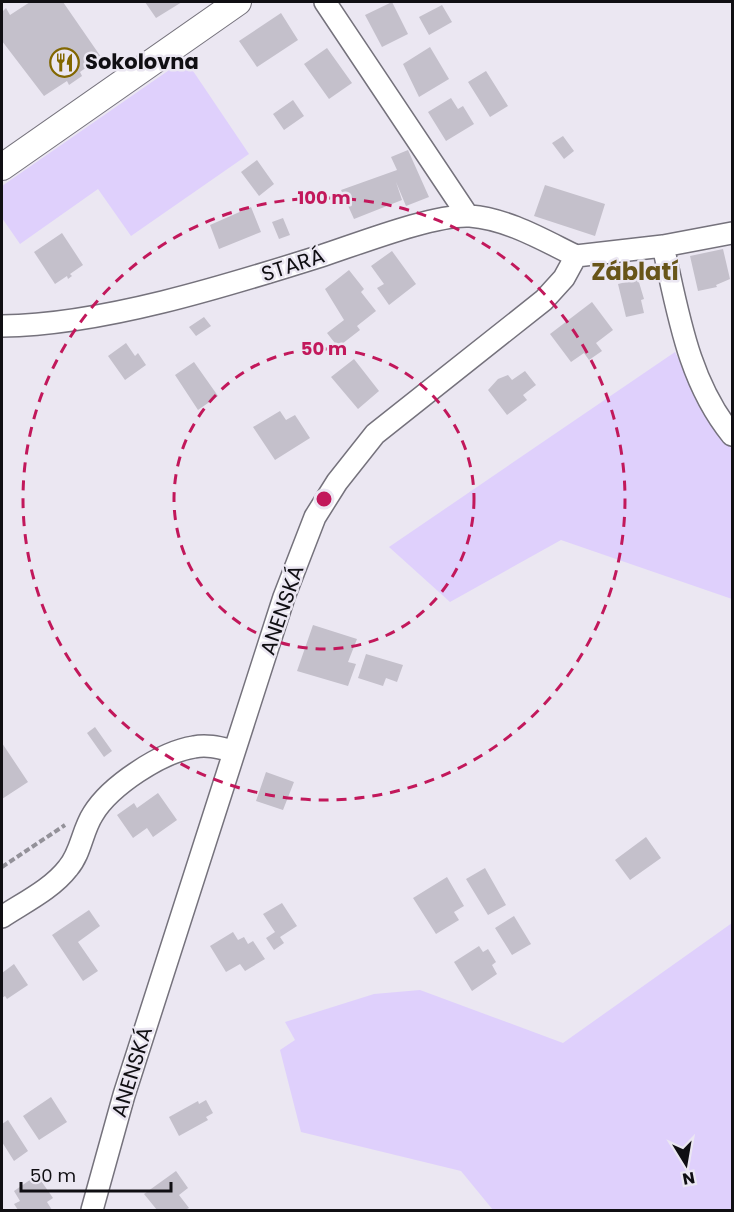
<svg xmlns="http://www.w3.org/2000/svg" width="734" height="1212" viewBox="0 0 734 1212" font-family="Poppins,sans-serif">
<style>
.green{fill:#dfd0fc}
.building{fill:#c4c0cb}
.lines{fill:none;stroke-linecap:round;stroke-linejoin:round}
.minor-casing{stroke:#75727c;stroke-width:24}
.major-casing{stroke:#75727c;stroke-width:28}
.path{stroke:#939199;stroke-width:4;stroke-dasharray:6 3;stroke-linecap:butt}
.minor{stroke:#fff;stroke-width:21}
.major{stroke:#fff;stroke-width:26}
.ring{fill:none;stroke:#c2185b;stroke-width:3;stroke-dasharray:10 8}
.labels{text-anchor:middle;stroke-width:5;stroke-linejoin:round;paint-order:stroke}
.poi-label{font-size:21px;font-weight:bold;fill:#100f13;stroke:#ebe7f2;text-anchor:start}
.street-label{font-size:21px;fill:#100f13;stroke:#ebe7f2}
.quarter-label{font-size:24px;font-weight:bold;fill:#685519;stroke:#ebe7f2}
.centre{fill:#c2185b;stroke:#ebe7f2;stroke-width:3}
.ring-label{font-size:18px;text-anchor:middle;font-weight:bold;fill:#c2185b;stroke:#ebe7f2;stroke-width:5;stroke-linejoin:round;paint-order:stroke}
</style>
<rect width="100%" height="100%" fill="#ebe7f2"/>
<path class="green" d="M185,59L249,154L131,236L98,189L20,244L2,218V186Z
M675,352L718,434L732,449V599L561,540L450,602L389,547Z
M732,923V1210H493L461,1171L301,1132L280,1050L295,1040L285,1022L374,994L420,990L563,1043Z"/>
<path class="building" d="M30,2H63L101,57L80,72L82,76L69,85L67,81L44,96L2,41V12L6,8L10,15Z
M145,2H182L156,18Z
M392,2L408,34L382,47L365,15Z
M442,5L452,22L429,35L419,17Z
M281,13L298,40L257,67L239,41Z
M430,47L449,79L419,97L403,64Z
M327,48L352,83L329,99L304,64Z
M486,71L508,106L490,117L468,82Z
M451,98L458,109L463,106L474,124L446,141L428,112Z
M293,100L304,116L284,130L273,114Z
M563,136L574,151L564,159L552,143Z
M408,150L429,197L406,206L396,182L402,200L354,219L341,190L397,170L391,157Z
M257,160L274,184L259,196L241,172Z
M545,185L605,204L595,236L534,216Z
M251,207L261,232L219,249L210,225Z
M283,218L290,235L279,239L272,222Z
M62,233L83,265L70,274L72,276L68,279L67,276L55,284L34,252Z
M723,249L730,279L716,285L717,287L698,291L690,256Z
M392,251L416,284L389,305L377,288L384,284L371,266Z
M349,270L364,289L361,292L376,311L357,326L360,330L338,347L327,333L344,320L325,289Z
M638,279L644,299L641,300L644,313L626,317L618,284Z
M592,302L613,330L596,343L602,351L589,360L584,353L571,362L550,334Z
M204,317L211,326L196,336L189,327Z
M126,343L135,356L138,353L146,365L125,380L108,356Z
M354,359L379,391L358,409L331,377Z
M194,362L218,396L198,410L175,375Z
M525,371L536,385L523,395L527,400L507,415L488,390L498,379L508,375L512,380Z
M280,411L286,420L295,415L310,438L275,460L253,427Z
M313,625L357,639L348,662L356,664L348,686L297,671Z
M366,654L403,665L397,682L386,678L383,686L358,678Z
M95,727L112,751L104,757L87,733Z
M2,743L28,782L2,799Z
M266,772L294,782L283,810L256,801Z
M158,793L177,820L153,837L147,828L133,838L117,815L134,803L137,808Z
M646,837L661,858L630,880L615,860Z
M485,868L506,905L488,915L466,879Z
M447,877L464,906L454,912L459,920L436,934L413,898Z
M282,903L297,926L280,937L284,943L274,950L266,938L275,932L263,914Z
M89,910L100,926L78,942L98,971L83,981L52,935Z
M514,916L531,944L512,955L495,928Z
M233,932L238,940L244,937L248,944L253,941L265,959L245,971L240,964L226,972L210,946Z
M479,946L483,952L488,949L496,962L492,965L497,974L472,991L454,962Z
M14,964L28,985L7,999L5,996L2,998V973Z
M51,1097L67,1122L39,1140L23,1116Z
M206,1100L213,1113L206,1117L208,1120L179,1136L169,1117L198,1101L199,1104Z
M8,1120L28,1151L14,1161L2,1142V1124Z
M176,1171L188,1188L179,1195L189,1208L185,1210H157L144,1194Z
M37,1175L53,1198L47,1202L52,1210H18L14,1204L20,1201L14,1191Z"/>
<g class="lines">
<defs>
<path id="minor" d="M325,2L468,216
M663,246C678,312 688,381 732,435
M2,326C101,325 226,286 321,256C358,244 434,214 470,216C508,219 543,240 576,256
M2,917C23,903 52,889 68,868C81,853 82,831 93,814C110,786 161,752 194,747C207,744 221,748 234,751
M92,1210L124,1095L284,597L315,517L337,482L375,434L544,300L564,278L576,256L663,246L732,233"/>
<path id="major" d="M2,167L238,2"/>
</defs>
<use href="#minor" class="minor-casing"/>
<use href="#major" class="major-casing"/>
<path class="path" d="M2,867L65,825"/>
<use href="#minor" class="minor"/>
<use href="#major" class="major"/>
</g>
<g class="ring">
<circle cx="324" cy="499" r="150"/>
<circle cx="324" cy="499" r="301"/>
</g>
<defs>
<symbol id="restaurant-ring" viewBox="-11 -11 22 22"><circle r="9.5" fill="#ebe7f2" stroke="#826700" stroke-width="1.5"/><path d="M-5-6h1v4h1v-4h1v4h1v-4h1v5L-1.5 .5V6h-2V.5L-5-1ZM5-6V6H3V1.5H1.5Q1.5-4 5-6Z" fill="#826700"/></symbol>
</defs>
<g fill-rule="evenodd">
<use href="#restaurant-ring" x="48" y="46" width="33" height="33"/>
</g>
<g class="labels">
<g class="poi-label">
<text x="85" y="69">Sokolovna</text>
</g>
<g class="street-label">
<text transform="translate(293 265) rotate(-18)" y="7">STARÁ</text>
<text transform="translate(282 610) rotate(-71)" y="7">ANENSKÁ</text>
<text transform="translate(132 1072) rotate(-73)" y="7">ANENSKÁ</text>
</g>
<g class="quarter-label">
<text x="635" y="280">Záblatí</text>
</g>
</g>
<circle cx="324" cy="499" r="9" class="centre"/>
<g class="ring-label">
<text x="324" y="204">100 m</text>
<text x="324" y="355">50 m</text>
</g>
<rect width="734" height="1212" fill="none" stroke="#100f13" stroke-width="6"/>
<g transform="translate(686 1164) rotate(169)" stroke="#ebe7f2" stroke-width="4.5" paint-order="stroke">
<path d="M0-4.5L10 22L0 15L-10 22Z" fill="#100f13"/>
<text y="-9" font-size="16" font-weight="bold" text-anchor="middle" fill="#100f13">N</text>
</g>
<path d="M21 1182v9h150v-9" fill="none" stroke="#100f13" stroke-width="3"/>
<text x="30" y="1182" font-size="18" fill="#100f13" stroke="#ebe7f2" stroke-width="4.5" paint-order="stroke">50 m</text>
</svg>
